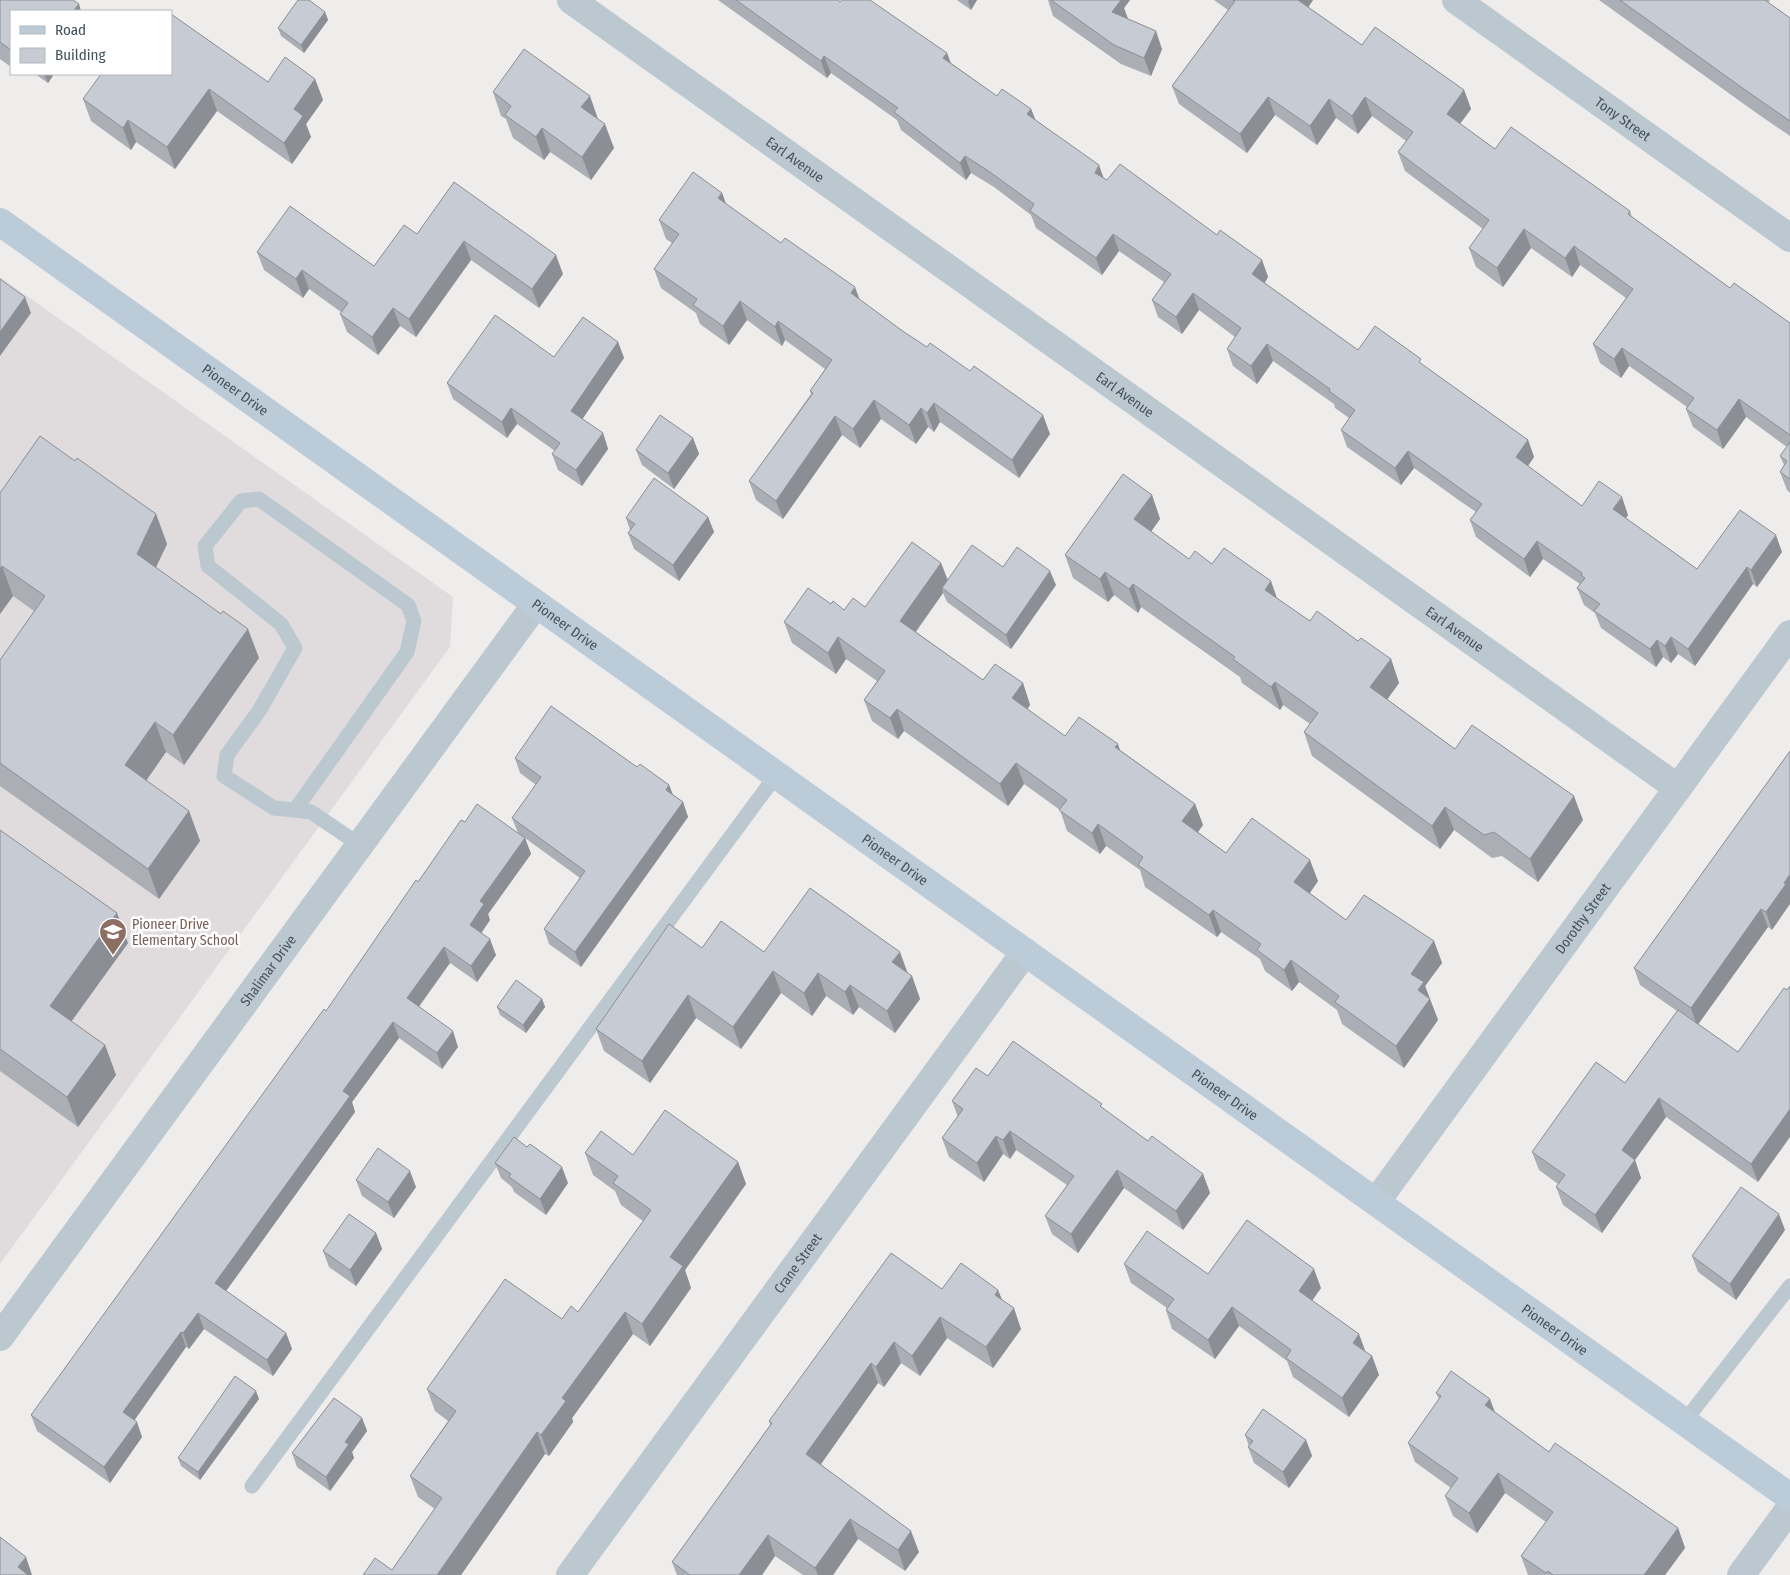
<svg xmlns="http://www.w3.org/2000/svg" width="1790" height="1575" viewBox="0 0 1790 1575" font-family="'Fira Sans Condensed',sans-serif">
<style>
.education{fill:#e0dcde}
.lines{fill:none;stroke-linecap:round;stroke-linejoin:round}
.lane{stroke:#bbc8d0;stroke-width:15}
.street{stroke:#bbc8d0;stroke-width:28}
.secondary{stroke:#bccbd8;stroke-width:28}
.wall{fill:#abafb5}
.shaded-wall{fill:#8b8e94}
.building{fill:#c7cbd3;stroke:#8b8e94}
.labels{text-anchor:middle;stroke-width:5;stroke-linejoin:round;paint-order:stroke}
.street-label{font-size:14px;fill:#43515b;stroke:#fff}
.education-label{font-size:14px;fill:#785e54;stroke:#fff;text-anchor:start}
</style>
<rect width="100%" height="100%" fill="#efecec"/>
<path class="education" d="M0,277L453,597L450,647L0,1264Z"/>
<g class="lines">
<path class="lane" d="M259,499L408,605L414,621L407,652L295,810L274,808L224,776L227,755L259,711L295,648L281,624L208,566L205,546L241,501Z
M295,810L311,812L360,845
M1684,1422L1790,1286
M252,1486L777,774"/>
<g class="street">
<path id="s1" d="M571,0L1678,788"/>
<path id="s2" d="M1456,0L1790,238"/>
<path id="s3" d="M1376,1202L1790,634"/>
<path id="s4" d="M0,1337L536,604"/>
<path id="s5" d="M570,1575L1025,952"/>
<path d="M1741,1575L1790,1508"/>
</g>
<path class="secondary" id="s6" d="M0,222L1790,1497"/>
</g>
<path class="wall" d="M0,0L11,11V67L0,59Z
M718,0H838L947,53L951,63L997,96L1031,109L1035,120L1103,178L1217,235L1262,260L1268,277L1265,283L1358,350L1424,366L1528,440L1534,457L1528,466L1582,506L1628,515L1626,518L1697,569L1782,552L1757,587L1753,584L1695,666L1678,654L1671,663L1663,657L1656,667L1601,628L1595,613L1584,605L1577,588L1580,584L1543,559L1530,577L1476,537L1470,520L1476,512L1460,501L1414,468L1401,485L1347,447L1341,430L1349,418L1335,408L1334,404L1273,361L1257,384L1233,366L1227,349L1235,337L1199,310L1182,334L1158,317L1152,300L1164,282L1119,251L1102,275L1036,228L1031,215L994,187L971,173L966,180L901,130L897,120L831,73L827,78Z
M957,0H977L971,10Z
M1048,0H1130L1124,8L1128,19L1162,49L1151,76L1121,64L1053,16Z
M1214,0H1313L1308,7L1362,45L1464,90L1471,109L1460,124L1495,149L1630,211L1632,217L1730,288L1790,323V493L1787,490L1780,472L1784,465L1780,456L1787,447L1746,417L1723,449L1693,427L1686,409L1687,407L1629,366L1621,378L1600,363L1593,344L1626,298L1580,265L1572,277L1531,248L1503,287L1476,267L1469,248L1483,229L1405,171L1398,152L1406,141L1372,116L1358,134L1336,118L1317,145L1275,115L1247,153L1179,104L1172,86L1228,10Z
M1599,0H1770L1768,3L1790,18V136L1755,112Z
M325,12L328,20L304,53L281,36L278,28Z
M35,74H54L48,83Z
M315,79L323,100L306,124L311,137L292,164L217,111L175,169L136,142L131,150L91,121L83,99L268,82Z
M493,92L598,119L614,148L591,180L550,152L544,160L513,138L506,119L501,116Z
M454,182L563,274L539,308L471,260L416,337L400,326L378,355L347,332L340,314L341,312L309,289L303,298L264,270L257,252L374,266L417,234Z
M722,193L726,204L904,332L1050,434L1019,478L940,422L934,432L928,427L916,444L881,419L860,448L842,435L783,519L756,500L749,481L811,394L810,391L825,369L785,340L782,346L747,320L729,345L700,324L696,313L661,288L654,269L672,243L666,239L659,220Z
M618,342L624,358L582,419L603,433L608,449L582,486L558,470L552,454L555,451L517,424L507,438L453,399L447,383Z
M693,438L699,454L674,489L642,465L636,450Z
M75,461L156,514L167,544L156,567L259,658L184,765L166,752L146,781L189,811L200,841L159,899L0,786V660L34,611L13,596L0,614V493Z
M1152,495L1160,519L1151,531L1189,559L1212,564L1278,599L1310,621L1358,641L1391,659L1399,683L1387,699L1455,749L1583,820L1538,882L1502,856L1492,858L1454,830L1440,849L1312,756L1304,732L1310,724L1283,705L1280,710L1242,683L1240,677L1141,607L1138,613L1114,595L1108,602L1073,578L1065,555Z
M708,517L714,532L679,581L634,549L628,533L630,530L626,518Z
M941,563L948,580L1003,567L1056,585L1011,649L947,602L943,593L916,632L983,680L1023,683L1030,705L1027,709L1065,736L1120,750L1195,804L1203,825L1198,832L1226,853L1318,881L1310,893L1346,920L1434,941L1442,963L1425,986L1438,1020L1404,1068L1342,1024L1337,1010L1299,982L1292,991L1265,971L1260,959L1221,932L1217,937L1145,887L1140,870L1106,846L1100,854L1067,831L1060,810L1024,784L1008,806L904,731L898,739L872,721L864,700L877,681L846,659L836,674L792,643L784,622L831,604L844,610L865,607Z
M1790,751L1772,930L1768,927L1698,1024L1738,1052L1758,1182L1666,1117L1635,1160L1641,1178L1602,1233L1563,1205L1556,1187L1558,1184L1539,1170L1532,1152L1625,1083L1677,1011L1640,985L1634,968Z
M515,758L637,767L669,785L673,795L683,802L688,817L581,967L549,944L544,929L580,878L525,838L531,854L488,914L490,920L481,933L496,955L477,982L450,963L419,1007L458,1047L442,1069L399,1038L352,1102L355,1112L226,1291L286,1333L292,1349L273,1376L204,1329L189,1349L186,1347L134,1420L142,1437L110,1483L37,1431L31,1415L326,1011L418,882L465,822L518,833L512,818L536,785L520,773Z
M0,830L128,943L71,1021L105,1045L116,1075L78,1127L0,1071Z
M702,948L764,952L912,976L920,999L895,1033L859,1007L853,1015L826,996L812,1016L781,993L741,1049L696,1018L650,1083L604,1051L596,1029Z
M542,999L545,1007L526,1033L500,1015L497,1007Z
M988,1076L1103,1109L1148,1141L1203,1174L1210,1193L1183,1230L1124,1188L1078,1253L1052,1234L1045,1216L1067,1185L1016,1150L1010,1159L1003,1154L984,1182L949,1157L942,1138L958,1117L952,1101Z
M585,1153L633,1155L738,1162L746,1184L685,1270L691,1288L650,1346L633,1334L572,1418L573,1422L549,1456L545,1454L461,1575H363L392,1570L435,1509L418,1497L410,1476L448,1421L435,1411L427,1389L562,1319L578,1312L643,1221L621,1205L615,1191L593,1175Z
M495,1163L568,1183L546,1215L514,1192L512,1187L501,1178Z
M356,1180L416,1187L394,1218L362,1196Z
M1785,1230L1736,1300L1698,1272L1692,1256Z
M376,1233L382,1249L356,1286L329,1267L323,1251Z
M1124,1264L1321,1288L1312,1301L1366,1352L1372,1356L1379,1375L1349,1417L1293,1377L1287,1361L1239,1326L1215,1359L1172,1329L1166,1310L1167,1308L1131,1283Z
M942,1289L998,1290L1002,1300L1021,1329L993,1368L947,1338L920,1376L901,1363L884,1387L878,1383L821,1464L919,1552L905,1571L858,1539L833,1575H803L775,1556L762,1575H677L672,1562L770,1425L769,1421Z
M1436,1393L1495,1412L1549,1452L1678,1528L1685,1548L1665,1575H1528L1521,1556L1546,1522L1505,1493L1477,1533L1453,1516L1445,1496L1451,1488L1415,1462L1408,1443L1439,1399Z
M259,1399L200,1480L181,1466L178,1458Z
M362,1418L367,1431L352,1452L354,1458L330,1491L297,1467L292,1453Z
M1245,1435L1306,1440L1312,1456L1289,1488L1254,1463L1248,1447L1249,1446Z"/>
<path class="shaded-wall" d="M969,0H977L971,10L968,2Z
M1116,0H1130L1124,8L1128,19L1112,12Z
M1296,0H1313L1302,17Z
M79,4L81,11H73Z
M325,12L328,20L304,53L301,45Z
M1156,31L1162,49L1151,76L1144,58Z
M947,53L953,70L943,58Z
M824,56L831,73L827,78L821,61Z
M44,74H54L48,83Z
M315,79L323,100L306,124L311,137L292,164L284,143L294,109Z
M209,89L217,111L175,169L167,147Z
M1464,90L1471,109L1453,133L1447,114Z
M590,96L598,119L581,107Z
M1268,97L1275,115L1247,153L1240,134Z
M1365,97L1372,116L1358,134L1352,116Z
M1329,99L1336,118L1317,145L1310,126Z
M1031,109L1038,126L1027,114Z
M128,120L136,142L131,150L123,128Z
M605,124L614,148L591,180L582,157Z
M542,128L550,152L544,160L536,137Z
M965,156L971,173L966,180L960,163Z
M1099,165L1105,182L1095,173Z
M722,193L729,212L718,198Z
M1524,229L1531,248L1503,287L1497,268Z
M1113,234L1119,251L1102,275L1096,258Z
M464,241L471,260L416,337L409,319Z
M1574,246L1580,265L1572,277L1565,258Z
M556,255L563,274L539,308L532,289Z
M1262,260L1268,277L1259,291L1252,274Z
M302,270L309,289L303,298L296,279Z
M855,287L862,306L851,293Z
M1193,293L1199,310L1182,334L1176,317Z
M25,297L31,313L0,356V332Z
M740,301L747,320L729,345L723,326Z
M393,308L400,326L378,355L372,337Z
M778,321L785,340L782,346L775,327Z
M618,342L624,358L577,427L571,411Z
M1267,344L1273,361L1257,384L1251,366Z
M1622,348L1629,366L1621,378L1614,359Z
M1739,399L1746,417L1723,449L1717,430Z
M874,400L881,419L860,448L853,429Z
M934,403L940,422L934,432L927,413Z
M511,408L517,424L507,438L502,422Z
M921,408L928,427L916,444L909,425Z
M1043,415L1050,434L1019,478L1012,460Z
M835,416L842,435L783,519L776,501Z
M603,433L608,449L582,486L576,470Z
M693,438L699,454L674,489L668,473Z
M1528,440L1534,457L1522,474L1516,457Z
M1408,451L1414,468L1401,485L1395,468Z
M1152,495L1160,519L1143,543L1134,519Z
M1622,497L1628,515L1619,527L1613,509Z
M156,514L167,544L148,584L137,554Z
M708,517L714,532L679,581L673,565Z
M1776,535L1782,552L1757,587L1751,570Z
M1537,541L1543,559L1530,577L1524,559Z
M941,563L949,584L942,588L943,593L908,642L900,621Z
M2,566L13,596L0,614V569Z
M1747,567L1753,584L1695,666L1688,649Z
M1050,571L1056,585L1011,649L1006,635Z
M1105,572L1114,595L1108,602L1100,579Z
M1271,581L1279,604L1265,590Z
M1133,584L1141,607L1138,613L1129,589Z
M248,629L259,658L184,765L173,735Z
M838,637L846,659L836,674L828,653Z
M1671,637L1678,654L1671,663L1665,646Z
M1657,640L1663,657L1656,667L1650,649Z
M1391,659L1399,683L1379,711L1370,687Z
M1275,682L1283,705L1280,710L1271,687Z
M1023,683L1030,705L1020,720L1012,698Z
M897,709L904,731L898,739L890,718Z
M155,722L166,752L136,795L125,765Z
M1118,744L1125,766L1115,747Z
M1016,763L1024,784L1008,806L1000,784Z
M669,785L675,800L666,790Z
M1574,796L1583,820L1538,882L1530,859Z
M683,802L688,817L581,967L575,952Z
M1195,804L1203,825L1190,843L1182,821Z
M1445,807L1454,830L1440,849L1432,826Z
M189,811L200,841L159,899L148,869Z
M1098,824L1106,846L1100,854L1092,833Z
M525,838L531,854L488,914L490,920L476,941L470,925L480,901Z
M1310,860L1318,881L1302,904L1294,882Z
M1790,874V904L1772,930L1766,912Z
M1761,909L1768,927L1697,1026L1691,1008Z
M1213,910L1221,932L1217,937L1209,915Z
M117,913L128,943L61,1036L50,1006Z
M490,939L496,955L477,982L471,966Z
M1434,941L1442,963L1425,986L1438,1020L1404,1068L1396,1046L1411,974Z
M444,947L450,963L413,1014L407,998Z
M900,952L908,974L892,962Z
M1291,960L1299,982L1292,991L1284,970Z
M773,971L781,993L741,1049L733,1027Z
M818,973L826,996L812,1016L804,993Z
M912,976L920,999L895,1033L887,1011Z
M850,985L859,1007L853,1015L845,992Z
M688,995L696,1018L650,1083L642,1061Z
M542,999L545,1007L526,1033L523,1025Z
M393,1022L399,1038L352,1102L355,1112L221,1298L215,1283L343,1091Z
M453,1031L458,1047L442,1069L437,1053Z
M105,1045L116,1075L78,1127L67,1097Z
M1659,1098L1666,1117L1635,1160L1641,1178L1602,1233L1595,1215L1622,1150Z
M1790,1109V1137L1758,1182L1751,1164Z
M1010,1131L1016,1150L1010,1159L1003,1140Z
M996,1136L1003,1154L984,1182L977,1163Z
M738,1162L746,1184L685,1270L691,1288L650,1346L642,1324L670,1257Z
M562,1167L568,1183L546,1215L540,1199Z
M1117,1170L1124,1188L1078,1253L1071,1234Z
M410,1171L416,1187L394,1218L388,1202Z
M1203,1174L1210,1193L1183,1230L1176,1211Z
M1779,1214L1785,1230L1736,1300L1730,1284Z
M376,1233L382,1249L356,1286L350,1270Z
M1314,1269L1321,1288L1305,1310L1299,1291Z
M998,1290L1006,1310L995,1295Z
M1232,1307L1239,1326L1215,1359L1208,1340Z
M1014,1308L1021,1329L993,1368L986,1347Z
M625,1312L633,1334L572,1418L573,1422L549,1456L541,1435L562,1398Z
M198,1313L204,1329L189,1349L183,1333Z
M940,1317L947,1338L920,1376L912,1356Z
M181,1332L186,1347L129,1428L123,1412Z
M286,1333L292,1349L273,1376L267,1360Z
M1359,1334L1366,1353L1353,1343Z
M894,1342L901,1363L884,1387L876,1367Z
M1372,1356L1379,1375L1349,1417L1342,1398Z
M871,1363L878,1383L814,1474L806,1454Z
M256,1391L259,1399L200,1480L198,1472Z
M1490,1399L1497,1418L1485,1405Z
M362,1418L367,1431L352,1452L354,1458L330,1491L326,1477L345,1442Z
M137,1422L142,1437L110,1483L104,1467Z
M537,1432L545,1454L461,1575H437Z
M1306,1440L1312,1456L1289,1488L1283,1472Z
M1498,1473L1505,1493L1477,1533L1469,1513Z
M850,1519L858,1539L833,1575H818L815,1568Z
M1678,1528L1685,1548L1665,1575H1644Z
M911,1531L919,1552L905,1571L898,1550Z
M768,1535L775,1556L762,1575H739Z
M26,1557L32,1575H21L18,1567Z"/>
<path class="building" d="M0,0H73L79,4L73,11H11V50L0,42Z
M298,0H309L325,12L301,45L278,28Z
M736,0H838L840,2L842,0H870L947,53L943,58L997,96L1002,89L1031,109L1027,114L1099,165L1095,173L1107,180L1120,164L1217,235L1220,230L1262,260L1252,274L1358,350L1375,326L1421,359L1419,362L1528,440L1516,457L1582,506L1599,481L1622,497L1613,509L1697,569L1740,510L1776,535L1751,570L1747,567L1688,649L1671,637L1665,646L1657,640L1650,649L1594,611L1600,604L1577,588L1585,578L1581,575L1582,573L1537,541L1524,559L1470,520L1482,504L1454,484L1408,451L1395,468L1341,430L1355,410L1329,391L1330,389L1267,344L1251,366L1227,349L1241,328L1193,293L1176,317L1152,300L1171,274L1113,234L1096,258L1030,211L1034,204L987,170L965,156L960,163L894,112L898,108L824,56L821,61Z
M1051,0H1121L1112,12L1156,31L1144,58L1114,45Z
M1233,0H1298L1362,45L1375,27L1464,90L1447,114L1495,149L1511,127L1630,211L1628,214L1730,288L1734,283L1790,323V435L1739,399L1717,430L1686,409L1694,398L1622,348L1614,359L1593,344L1633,289L1574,246L1565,258L1524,229L1497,268L1469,248L1489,220L1398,152L1413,132L1365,97L1352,116L1329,99L1310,126L1268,97L1240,134L1172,86L1235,1Z
M1620,0H1765L1790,18V121L1748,92Z
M171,14L268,82L285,57L315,79L294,109L303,116L284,143L209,89L167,147L128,120L123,128L83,99L101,74H171Z
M524,49L590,96L581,107L605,124L582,157L542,128L536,137L505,115L511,106L493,92Z
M693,172L722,193L718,198L781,243L785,238L855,287L851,293L904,332L927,347L930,343L970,371L974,366L1043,415L1012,460L934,403L927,413L921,408L909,425L874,400L853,429L835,416L776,501L749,481L813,393L810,391L832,360L778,321L775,327L740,301L723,326L693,305L697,299L654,269L679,234L659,220Z
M454,182L556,255L532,289L464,241L409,319L393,308L372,337L340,314L348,303L302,270L296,279L257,252L290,206L374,266L404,225L417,234Z
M0,279L25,297L0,332Z
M495,315L554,357L583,317L618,342L571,411L603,433L576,470L552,454L560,443L511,408L502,422L447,383Z
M660,415L693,438L668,473L636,450Z
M40,436L75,461L77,458L156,514L137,554L221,614L223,611L248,629L173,735L155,722L125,765L189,811L148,869L0,763V660L45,596L2,566L0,569V493Z
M1790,442V479L1780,472L1787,461L1780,456Z
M1123,474L1152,495L1134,519L1189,559L1195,551L1212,564L1224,548L1271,581L1265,590L1310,621L1317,611L1358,641L1361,638L1391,659L1370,687L1455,749L1472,725L1574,796L1530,859L1494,832L1484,835L1445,807L1432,826L1304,732L1318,713L1275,682L1271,687L1233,659L1235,657L1133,584L1129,589L1105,572L1100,579L1065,555Z
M654,478L708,517L673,565L628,533L635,524L626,518Z
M912,542L941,563L900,621L983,680L995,664L1023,683L1012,698L1065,736L1079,717L1118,744L1115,747L1195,804L1182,821L1226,853L1252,818L1310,860L1294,882L1346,920L1364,895L1434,941L1411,974L1424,982L1418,990L1430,999L1396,1046L1335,1002L1339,996L1291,960L1284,970L1257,950L1261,944L1213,910L1209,915L1138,865L1143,857L1098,824L1092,833L1059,810L1067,800L1016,763L1000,784L897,709L890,718L864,700L885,671L838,637L828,653L784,622L808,588L831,604L833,601L844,610L853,598L865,607Z
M972,545L1003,567L1017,547L1050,571L1006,635L942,588Z
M551,706L637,767L640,764L669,785L666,790L683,802L575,952L544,929L585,871L512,818L541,777L515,758Z
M1790,751V874L1784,883L1786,884L1766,912L1761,909L1691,1008L1634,968Z
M477,804L525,838L480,901L484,904L470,925L490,939L471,966L444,947L407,998L453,1031L437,1053L393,1022L343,1091L350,1096L215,1283L286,1333L267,1360L198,1313L183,1333L181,1332L123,1412L137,1422L104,1467L31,1415L324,1009L326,1011L416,880L418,882L461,820L465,822Z
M0,830L117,913L50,1006L105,1045L67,1097L0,1049Z
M810,888L900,952L892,962L912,976L887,1011L850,985L845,992L818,973L804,993L773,971L733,1027L688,995L642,1061L596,1029L669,924L702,948L721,921L764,952Z
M516,980L542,999L523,1025L497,1007Z
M1790,986V1109L1751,1164L1659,1098L1622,1150L1635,1160L1595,1215L1556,1187L1565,1175L1532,1152L1596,1062L1625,1083L1678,1010L1738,1052L1784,988L1787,990Z
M1013,1041L1102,1104L1100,1106L1148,1141L1152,1136L1203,1174L1176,1211L1117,1170L1071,1234L1045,1216L1074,1176L1010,1131L1003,1140L996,1136L977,1163L942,1138L963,1109L952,1101L976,1068L988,1076Z
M665,1110L738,1162L670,1257L683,1266L642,1324L625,1312L562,1398L566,1401L541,1435L537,1432L437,1575H363L375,1558L392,1570L442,1498L410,1476L456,1411L427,1389L505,1279L562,1319L571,1306L578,1312L651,1210L613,1183L618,1176L585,1153L601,1131L633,1155Z
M514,1137L527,1147L530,1144L562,1167L540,1199L509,1177L511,1174L495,1163Z
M378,1148L410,1171L388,1202L356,1180Z
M1741,1187L1779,1214L1730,1284L1692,1256Z
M349,1214L376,1233L350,1270L323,1251Z
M1247,1220L1314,1269L1299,1291L1359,1334L1353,1343L1372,1356L1342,1398L1286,1358L1291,1350L1232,1307L1208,1340L1166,1310L1174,1299L1124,1264L1147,1231L1208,1274Z
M891,1253L942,1289L961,1263L998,1290L995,1295L1014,1308L986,1347L940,1317L912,1356L894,1342L876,1367L871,1363L806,1454L911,1531L898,1550L850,1519L815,1568L768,1535L739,1575H690L672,1562L772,1423L769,1421Z
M1451,1371L1490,1399L1485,1405L1549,1452L1555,1443L1678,1528L1644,1575H1553L1548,1571L1546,1573L1521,1556L1553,1512L1498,1473L1469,1513L1445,1496L1458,1478L1408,1443L1441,1396L1436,1393Z
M235,1376L256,1391L198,1472L178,1458Z
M334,1398L362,1418L345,1442L349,1444L326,1477L292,1453Z
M1263,1409L1306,1440L1283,1472L1248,1447L1253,1441L1245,1435Z
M0,1537L26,1557L18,1567L28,1575H0Z"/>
<defs>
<symbol id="school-pin" viewBox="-11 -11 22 30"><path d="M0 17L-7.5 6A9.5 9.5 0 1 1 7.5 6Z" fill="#8d6e63" stroke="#fff"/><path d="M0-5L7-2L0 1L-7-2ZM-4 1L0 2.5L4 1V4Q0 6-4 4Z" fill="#fff"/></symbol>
</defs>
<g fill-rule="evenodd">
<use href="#school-pin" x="97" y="916" width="32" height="43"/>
</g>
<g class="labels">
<g class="street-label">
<text dy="5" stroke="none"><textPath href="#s2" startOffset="205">Tony Street</textPath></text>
<text dy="5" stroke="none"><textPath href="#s1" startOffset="275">Earl Avenue</textPath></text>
<text dy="5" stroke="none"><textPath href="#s6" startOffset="289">Pioneer Drive</textPath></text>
<text dy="5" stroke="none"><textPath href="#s1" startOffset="680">Earl Avenue</textPath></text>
<text dy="5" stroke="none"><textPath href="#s6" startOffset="694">Pioneer Drive</textPath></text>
<text dy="5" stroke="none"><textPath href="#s1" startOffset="1085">Earl Avenue</textPath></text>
<text dy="5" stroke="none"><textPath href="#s6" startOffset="1099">Pioneer Drive</textPath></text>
<text dy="5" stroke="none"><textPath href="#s3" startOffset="351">Dorothy Street</textPath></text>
<text dy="5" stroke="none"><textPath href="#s4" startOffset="454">Shalimar Drive</textPath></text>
<text dy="5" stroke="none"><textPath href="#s6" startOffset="1504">Pioneer Drive</textPath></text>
<text dy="5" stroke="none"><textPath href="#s5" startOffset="386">Crane Street</textPath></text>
<text dy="5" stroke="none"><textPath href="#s6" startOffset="1909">Pioneer Drive</textPath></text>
</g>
<g class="education-label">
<text x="132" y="929">Pioneer Drive<tspan x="132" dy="16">Elementary School</tspan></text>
</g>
</g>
<rect x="10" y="10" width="162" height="65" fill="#ffffff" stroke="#b4b9bd"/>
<rect x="20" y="26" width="25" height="8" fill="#bccbd8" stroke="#b4b9bd"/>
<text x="55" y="35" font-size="15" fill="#43515b">Road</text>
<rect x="20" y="48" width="25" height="15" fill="#c7cbd3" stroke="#b4b9bd"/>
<text x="55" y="60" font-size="15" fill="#43515b">Building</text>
</svg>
